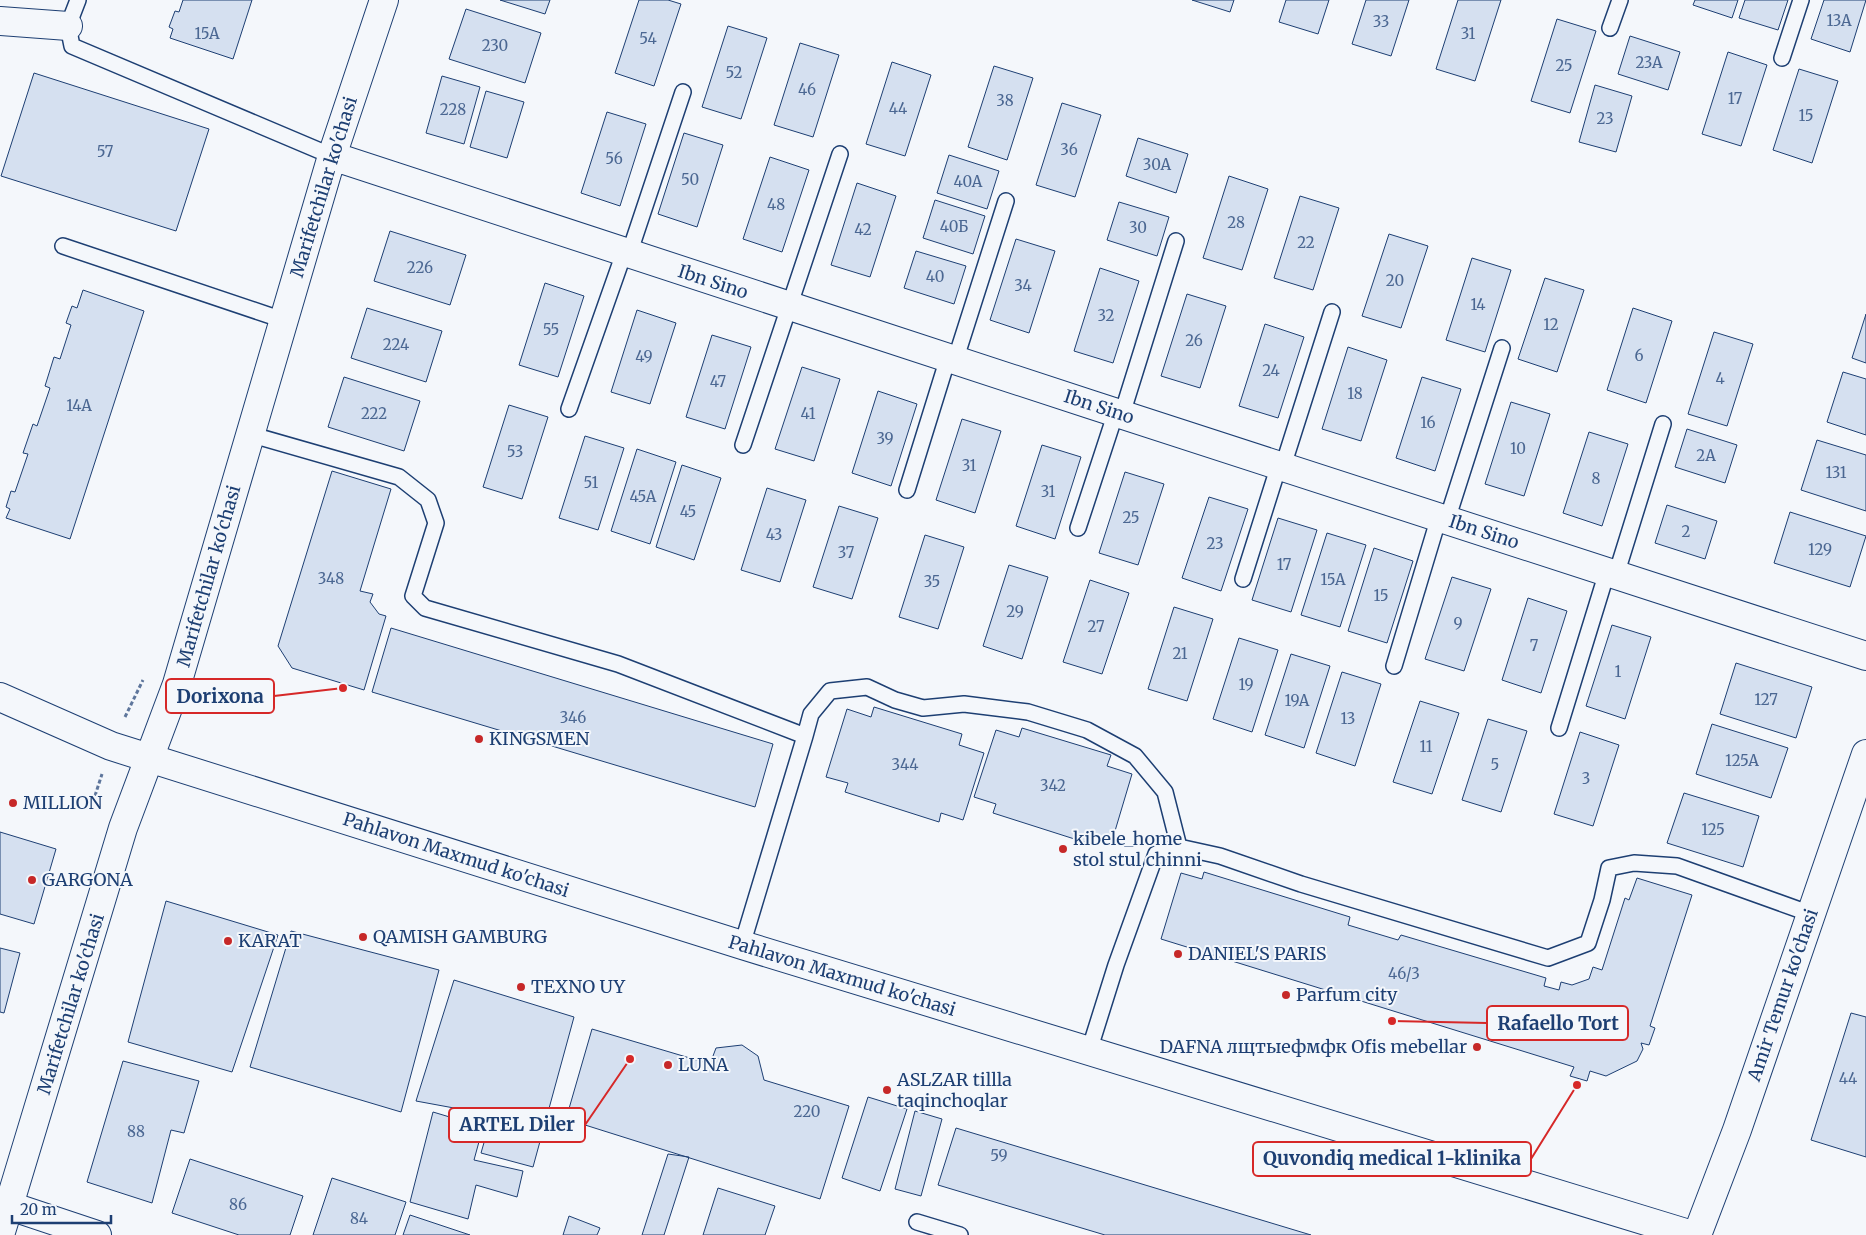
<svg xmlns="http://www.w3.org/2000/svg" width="1866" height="1235" viewBox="0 0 1866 1235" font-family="Merriweather,serif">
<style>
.building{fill:#d5e0f0;stroke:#1d3f73}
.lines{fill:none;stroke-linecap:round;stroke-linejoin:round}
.lane-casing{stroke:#1d3f73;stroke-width:18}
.street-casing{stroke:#1d3f73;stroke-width:30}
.secondary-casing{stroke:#1d3f73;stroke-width:30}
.path{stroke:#5e769c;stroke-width:3;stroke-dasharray:4 2.5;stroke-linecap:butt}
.lane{stroke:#f4f7fb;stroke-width:15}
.street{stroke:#f4f7fb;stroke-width:28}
.secondary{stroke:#f4f7fb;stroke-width:28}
.poi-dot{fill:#c62828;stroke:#f4f7fb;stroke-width:2}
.labels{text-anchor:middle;stroke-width:4;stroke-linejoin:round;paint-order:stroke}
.number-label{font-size:15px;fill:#4b6792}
.street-label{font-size:18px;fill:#1d3f73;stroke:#f4f7fb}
.poi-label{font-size:18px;fill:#1d3f73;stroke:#f4f7fb;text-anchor:start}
.leader{fill:none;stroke:#d62828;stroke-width:2}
.callout-dot{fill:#d62828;stroke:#f4f7fb;stroke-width:2}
.callout{fill:#f4f7fb;stroke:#d62828;stroke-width:2}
.callout-label{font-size:19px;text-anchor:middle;font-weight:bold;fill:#1d3f73}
</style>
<rect width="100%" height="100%" fill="#f4f7fb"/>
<path class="building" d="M183,0H252L233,59L170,38L173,29L169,27L175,11L179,12Z
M500,0H550L545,14Z
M639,0H668L681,4L654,86L615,73Z
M1192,0H1234L1230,12Z
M1286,0H1329L1318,34L1279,22Z
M1366,0H1409L1391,56L1352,44Z
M1458,0H1501L1475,81L1436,69Z
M1695,0H1738L1732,18L1693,5Z
M1745,0H1788L1778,30L1739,18Z
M1824,0H1866L1850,52L1811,39Z
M466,9L541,33L525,83L449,59Z
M1557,19L1596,31L1570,113L1531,101Z
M728,26L767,38L741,119L702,107Z
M1630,36L1680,52L1668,90L1618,74Z
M800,43L839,55L813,137L774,125Z
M1728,52L1767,65L1741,146L1702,134Z
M892,62L931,75L905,156L866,144Z
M994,66L1033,78L1007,160L968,147Z
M1799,69L1838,81L1812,163L1773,150Z
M34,73L209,129L176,231L1,176Z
M442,76L480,87L464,144L426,133Z
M1595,85L1632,96L1616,152L1579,142Z
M486,91L524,102L507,158L470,147Z
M1062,103L1101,115L1075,197L1036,185Z
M607,112L646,124L620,206L581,193Z
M684,133L723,145L697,227L658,214Z
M1138,138L1188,154L1176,193L1126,176Z
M949,155L999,171L987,209L937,193Z
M770,157L809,170L782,252L743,239Z
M1229,176L1268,189L1242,270L1203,258Z
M857,183L896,196L870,277L831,265Z
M1300,196L1339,208L1313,290L1274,278Z
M935,200L985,216L973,254L923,238Z
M1119,202L1169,217L1157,256L1107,240Z
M390,231L466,255L450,305L374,281Z
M1389,234L1428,246L1401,328L1362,316Z
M1016,239L1055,251L1029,333L990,320Z
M916,251L966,266L954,304L904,288Z
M1472,258L1511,270L1485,352L1446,340Z
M1100,268L1139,281L1113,363L1074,351Z
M1545,278L1584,290L1557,372L1518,359Z
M545,283L584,296L558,377L519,365Z
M83,290L144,311L70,539L6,518L10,509L6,507L11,491L15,492L28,454L23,453L33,424L37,426L50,388L45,386L54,357L60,359L71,325L66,323L72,306L77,308Z
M1187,294L1226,306L1200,388L1161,376Z
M367,308L442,331L426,382L351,358Z
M1633,308L1672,321L1646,403L1607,390Z
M637,310L676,323L650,404L611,392Z
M1866,314V363L1852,358Z
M1265,324L1304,337L1278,418L1239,406Z
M1714,332L1753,344L1727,426L1688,414Z
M712,335L751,347L725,429L686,417Z
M1348,347L1387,360L1361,441L1322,429Z
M802,367L840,379L814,461L775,449Z
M1843,372L1866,379V435L1827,422Z
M344,377L420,401L404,451L328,427Z
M1422,377L1461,389L1435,471L1396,458Z
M878,391L917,404L891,486L852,473Z
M1511,402L1550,414L1524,496L1485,484Z
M509,405L548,417L522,499L483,487Z
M962,419L1001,431L975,513L936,500Z
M1687,429L1737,445L1725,483L1675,467Z
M1589,432L1628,444L1602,526L1563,513Z
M585,436L624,448L598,530L559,518Z
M1817,440L1866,455V511L1801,490Z
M1042,445L1081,457L1055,539L1016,526Z
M637,449L676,462L650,544L611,531Z
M682,465L721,478L694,560L656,547Z
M332,471L391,489L360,591L373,594L370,602L379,614L386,616L364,690L292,668L278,646Z
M1125,472L1164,484L1138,565L1099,553Z
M767,488L806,500L780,582L741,570Z
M1209,497L1248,509L1221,591L1182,578Z
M1667,505L1717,521L1705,559L1655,543Z
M839,506L878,518L852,599L813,587Z
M1790,512L1866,536L1850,587L1774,563Z
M1278,518L1317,530L1291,612L1252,600Z
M1327,533L1366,545L1340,627L1301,615Z
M925,535L964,547L938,629L899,617Z
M1374,548L1413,561L1387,643L1348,631Z
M1009,565L1048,577L1022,659L983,646Z
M1452,577L1491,589L1464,671L1425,659Z
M1090,580L1129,593L1102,674L1063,662Z
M1528,598L1567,611L1541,693L1502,680Z
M1174,607L1213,619L1187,701L1148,689Z
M1612,625L1651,637L1625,719L1586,706Z
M391,628L773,744L755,807L372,692Z
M1239,638L1278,650L1252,732L1213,719Z
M1291,654L1330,666L1304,748L1265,735Z
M1736,663L1812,687L1796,738L1720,714Z
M1342,672L1381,684L1355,766L1316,753Z
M1420,701L1459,713L1432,794L1393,782Z
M874,707L962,734L959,745L984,753L963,820L941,813L939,822L845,792L848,783L826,777L847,709L871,717Z
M1488,719L1527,731L1501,812L1462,800Z
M1712,724L1788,748L1771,798L1696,774Z
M1022,728L1111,755L1107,766L1132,774L1112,841L1090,834L1087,843L993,813L996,804L974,797L996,730L1019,737Z
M1580,732L1619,745L1593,826L1554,814Z
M1684,793L1759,816L1743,867L1667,843Z
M0,832L56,849L34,924L0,914Z
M1204,872L1350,917L1348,925L1398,940L1401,935L1546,978L1544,986L1559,990L1561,982L1572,985L1589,979L1593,967L1602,970L1625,898L1629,900L1637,878L1692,895L1650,1026L1655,1028L1649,1045L1641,1043L1643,1049L1637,1061L1606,1076L1590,1071L1587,1081L1570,1076L1574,1067L1161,939L1181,873L1202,879Z
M166,901L278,935L232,1072L128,1042Z
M291,931L439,970L401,1112L250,1067Z
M0,948L20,953L4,1013L0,1012Z
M454,980L574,1017L533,1167L481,1153L492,1115L416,1101Z
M1851,1013L1866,1017V1157L1811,1140Z
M592,1029L710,1064L716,1048L742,1045L758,1056L764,1080L849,1106L820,1199L566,1119Z
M123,1061L199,1081L184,1133L171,1130L152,1203L87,1182Z
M868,1097L907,1109L880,1191L842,1178Z
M915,1111L942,1119L921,1196L895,1189Z
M433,1112L483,1127L474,1160L523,1171L517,1197L476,1185L468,1219L410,1202Z
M956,1128L1311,1235H1105L938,1185Z
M668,1154L689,1157L664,1235H642Z
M190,1159L303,1196L290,1235H239L172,1213Z
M332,1178L406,1202L395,1235H313Z
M718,1188L775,1206L765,1235H703Z
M410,1215L470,1235H403Z
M569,1216L600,1228L597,1235H563Z"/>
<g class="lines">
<defs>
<path id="lane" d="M78,0L68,26L72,46L332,156
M1610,28L1620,0
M1782,58L1801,0
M63,246L283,320
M629,254L683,92
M955,361L1006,201
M569,409L624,253
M1122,414L1176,241
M249,434L399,477L428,500L436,523L413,596L425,608L618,664L805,736L742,945
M743,445L840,154
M1283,466L1332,312
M907,490L948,358
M1447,520L1502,348
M1078,528L1116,412
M1616,575L1663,424
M1243,579L1279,465
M1394,666L1439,517
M1559,728L1607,572
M805,736L811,714L830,691L867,687L895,700L923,708L964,704L1028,712L1087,730L1135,756L1165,792L1179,847
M1089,1051L1116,965L1156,854L1179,847L1220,856L1301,884L1548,958L1588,943L1602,900L1609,868L1634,863L1677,866L1811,914
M917,1222L960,1235"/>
<path id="street" d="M0,21L68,26
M332,156C843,325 1354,490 1866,656
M10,1206L97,1235
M0,1235L123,828L177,684L332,156L384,0"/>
<path id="secondary" d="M0,697L111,746L742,945L1692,1235
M1697,1235L1737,1130L1866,754"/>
</defs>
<use href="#lane" class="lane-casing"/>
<use href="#street" class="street-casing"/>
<use href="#secondary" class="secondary-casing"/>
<path class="path" d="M125,717L143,680
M93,802L102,774"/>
<use href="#lane" class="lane"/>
<use href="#street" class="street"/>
<use href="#secondary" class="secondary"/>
</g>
<g class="poi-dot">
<circle cx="479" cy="739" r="5"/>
<circle cx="13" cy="803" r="5"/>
<circle cx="1063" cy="849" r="5"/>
<circle cx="32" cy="880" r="5"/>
<circle cx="363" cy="937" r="5"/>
<circle cx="228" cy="941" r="5"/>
<circle cx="1178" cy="954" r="5"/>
<circle cx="521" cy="987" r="5"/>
<circle cx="1286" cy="995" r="5"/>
<circle cx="1477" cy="1047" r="5"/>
<circle cx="668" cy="1065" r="5"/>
<circle cx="887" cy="1090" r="5"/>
</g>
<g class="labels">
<g class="number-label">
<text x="1839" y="26">13А</text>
<text x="1381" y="27">33</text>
<text x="207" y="39">15A</text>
<text x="1468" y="39">31</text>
<text x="648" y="44">54</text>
<text x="495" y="51">230</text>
<text x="1649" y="68">23А</text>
<text x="1564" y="71">25</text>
<text x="734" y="78">52</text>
<text x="807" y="95">46</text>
<text x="1735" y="104">17</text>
<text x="1005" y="106">38</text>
<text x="898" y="114">44</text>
<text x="453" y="115">228</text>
<text x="1806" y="121">15</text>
<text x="1605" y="124">23</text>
<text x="1069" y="155">36</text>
<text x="105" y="157">57</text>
<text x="614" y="164">56</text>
<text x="1157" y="170">30A</text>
<text x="690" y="185">50</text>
<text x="968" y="187">40A</text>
<text x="776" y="210">48</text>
<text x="1236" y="228">28</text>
<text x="954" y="232">40Б</text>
<text x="1138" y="233">30</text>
<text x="863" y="235">42</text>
<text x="1306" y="248">22</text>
<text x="420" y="273">226</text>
<text x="935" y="282">40</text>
<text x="1395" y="286">20</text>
<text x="1023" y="291">34</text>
<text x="1478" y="310">14</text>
<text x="1106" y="321">32</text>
<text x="1551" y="330">12</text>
<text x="551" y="335">55</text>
<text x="1194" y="346">26</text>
<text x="396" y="350">224</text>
<text x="1639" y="361">6</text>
<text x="644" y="362">49</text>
<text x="1271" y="376">24</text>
<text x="1720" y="384">4</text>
<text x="718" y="387">47</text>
<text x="1355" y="399">18</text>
<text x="79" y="411">14A</text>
<text x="374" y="419">222</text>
<text x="808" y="419">41</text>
<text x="1428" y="428">16</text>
<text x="885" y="444">39</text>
<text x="1518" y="454">10</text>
<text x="515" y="457">53</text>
<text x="1706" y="461">2A</text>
<text x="969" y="471">31</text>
<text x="1836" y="478">131</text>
<text x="1596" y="484">8</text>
<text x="591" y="488">51</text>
<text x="1048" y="497">31</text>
<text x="643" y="502">45A</text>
<text x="688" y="517">45</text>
<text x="1131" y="523">25</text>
<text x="1686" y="537">2</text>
<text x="774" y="540">43</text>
<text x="1215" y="549">23</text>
<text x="1820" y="555">129</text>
<text x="846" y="558">37</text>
<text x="1284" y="570">17</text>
<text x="331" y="584">348</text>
<text x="1333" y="585">15A</text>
<text x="932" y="587">35</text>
<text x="1381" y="601">15</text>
<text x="1015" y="617">29</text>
<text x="1458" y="629">9</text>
<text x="1096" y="632">27</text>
<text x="1534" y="651">7</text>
<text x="1180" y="659">21</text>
<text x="1618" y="677">1</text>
<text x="1246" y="690">19</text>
<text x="1766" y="705">127</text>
<text x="1297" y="706">19A</text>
<text x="573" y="723">346</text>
<text x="1348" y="724">13</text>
<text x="1426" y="752">11</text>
<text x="1742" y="766">125А</text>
<text x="905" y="770">344</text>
<text x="1495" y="770">5</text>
<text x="1586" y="784">3</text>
<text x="1053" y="791">342</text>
<text x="1713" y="835">125</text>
<text x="1404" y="979">46/3</text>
<text x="1848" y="1084">44</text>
<text x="807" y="1117">220</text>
<text x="136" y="1137">88</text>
<text x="999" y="1161">59</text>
<text x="238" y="1210">86</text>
<text x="359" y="1224">84</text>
</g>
<g class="street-label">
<text transform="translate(324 187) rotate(-73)" y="6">Marifetchilar ko'chasi</text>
<text transform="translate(713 282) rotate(18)" y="6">Ibn Sino</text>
<text transform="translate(1099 407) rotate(18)" y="6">Ibn Sino</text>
<text transform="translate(1484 532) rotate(18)" y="6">Ibn Sino</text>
<text transform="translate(209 576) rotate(-74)" y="6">Marifetchilar ko'chasi</text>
<text transform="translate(456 855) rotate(18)" y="6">Pahlavon Maxmud ko'chasi</text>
<text transform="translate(842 976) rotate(17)" y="6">Pahlavon Maxmud ko'chasi</text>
<text transform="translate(1783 995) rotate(-71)" y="6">Amir Temur ko'chasi</text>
<text transform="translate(71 1004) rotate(-73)" y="6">Marifetchilar ko'chasi</text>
</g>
<g class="poi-label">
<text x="489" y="745">KINGSMEN</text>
<text x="23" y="809">MILLION</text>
<text x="1073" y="845">kibele_home<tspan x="1073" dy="21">stol stul chinni</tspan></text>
<text x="42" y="886">GARGONA</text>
<text x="373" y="943">QAMISH GAMBURG</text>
<text x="238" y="947">KARAT</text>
<text x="1188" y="960">DANIEL'S PARIS</text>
<text x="531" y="993">TEXNO UY</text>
<text x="1296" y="1001">Parfum city</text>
<text x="1467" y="1053" text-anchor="end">DAFNA лщтыефмфк Ofis mebellar</text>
<text x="678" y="1071">LUNA</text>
<text x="897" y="1086">ASLZAR tillla<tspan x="897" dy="21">taqinchoqlar</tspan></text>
</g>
</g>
<path class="leader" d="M343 688L274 696M1392 1021L1487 1023M630 1059L585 1125M1577 1085L1531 1159"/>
<g class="callout-dot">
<circle cx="343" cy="688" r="5"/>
<circle cx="1392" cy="1021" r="5"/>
<circle cx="630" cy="1059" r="5"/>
<circle cx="1577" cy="1085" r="5"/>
</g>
<g class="callout">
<rect x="166" y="679" width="108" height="34" rx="5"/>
<rect x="1487" y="1006" width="141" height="34" rx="5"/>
<rect x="449" y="1108" width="136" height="34" rx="5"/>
<rect x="1253" y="1142" width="278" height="34" rx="5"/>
</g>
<g class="callout-label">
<text x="220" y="703">Dorixona</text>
<text x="1558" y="1030">Rafaello Tort</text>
<text x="517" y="1131">ARTEL Diler</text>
<text x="1392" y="1165">Quvondiq medical 1-klinika</text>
</g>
<path d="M12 1215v8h99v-8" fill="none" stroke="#1d3f73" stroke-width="2.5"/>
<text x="20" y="1215" font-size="15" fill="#1d3f73" stroke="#f4f7fb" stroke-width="4" paint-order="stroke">20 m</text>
</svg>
